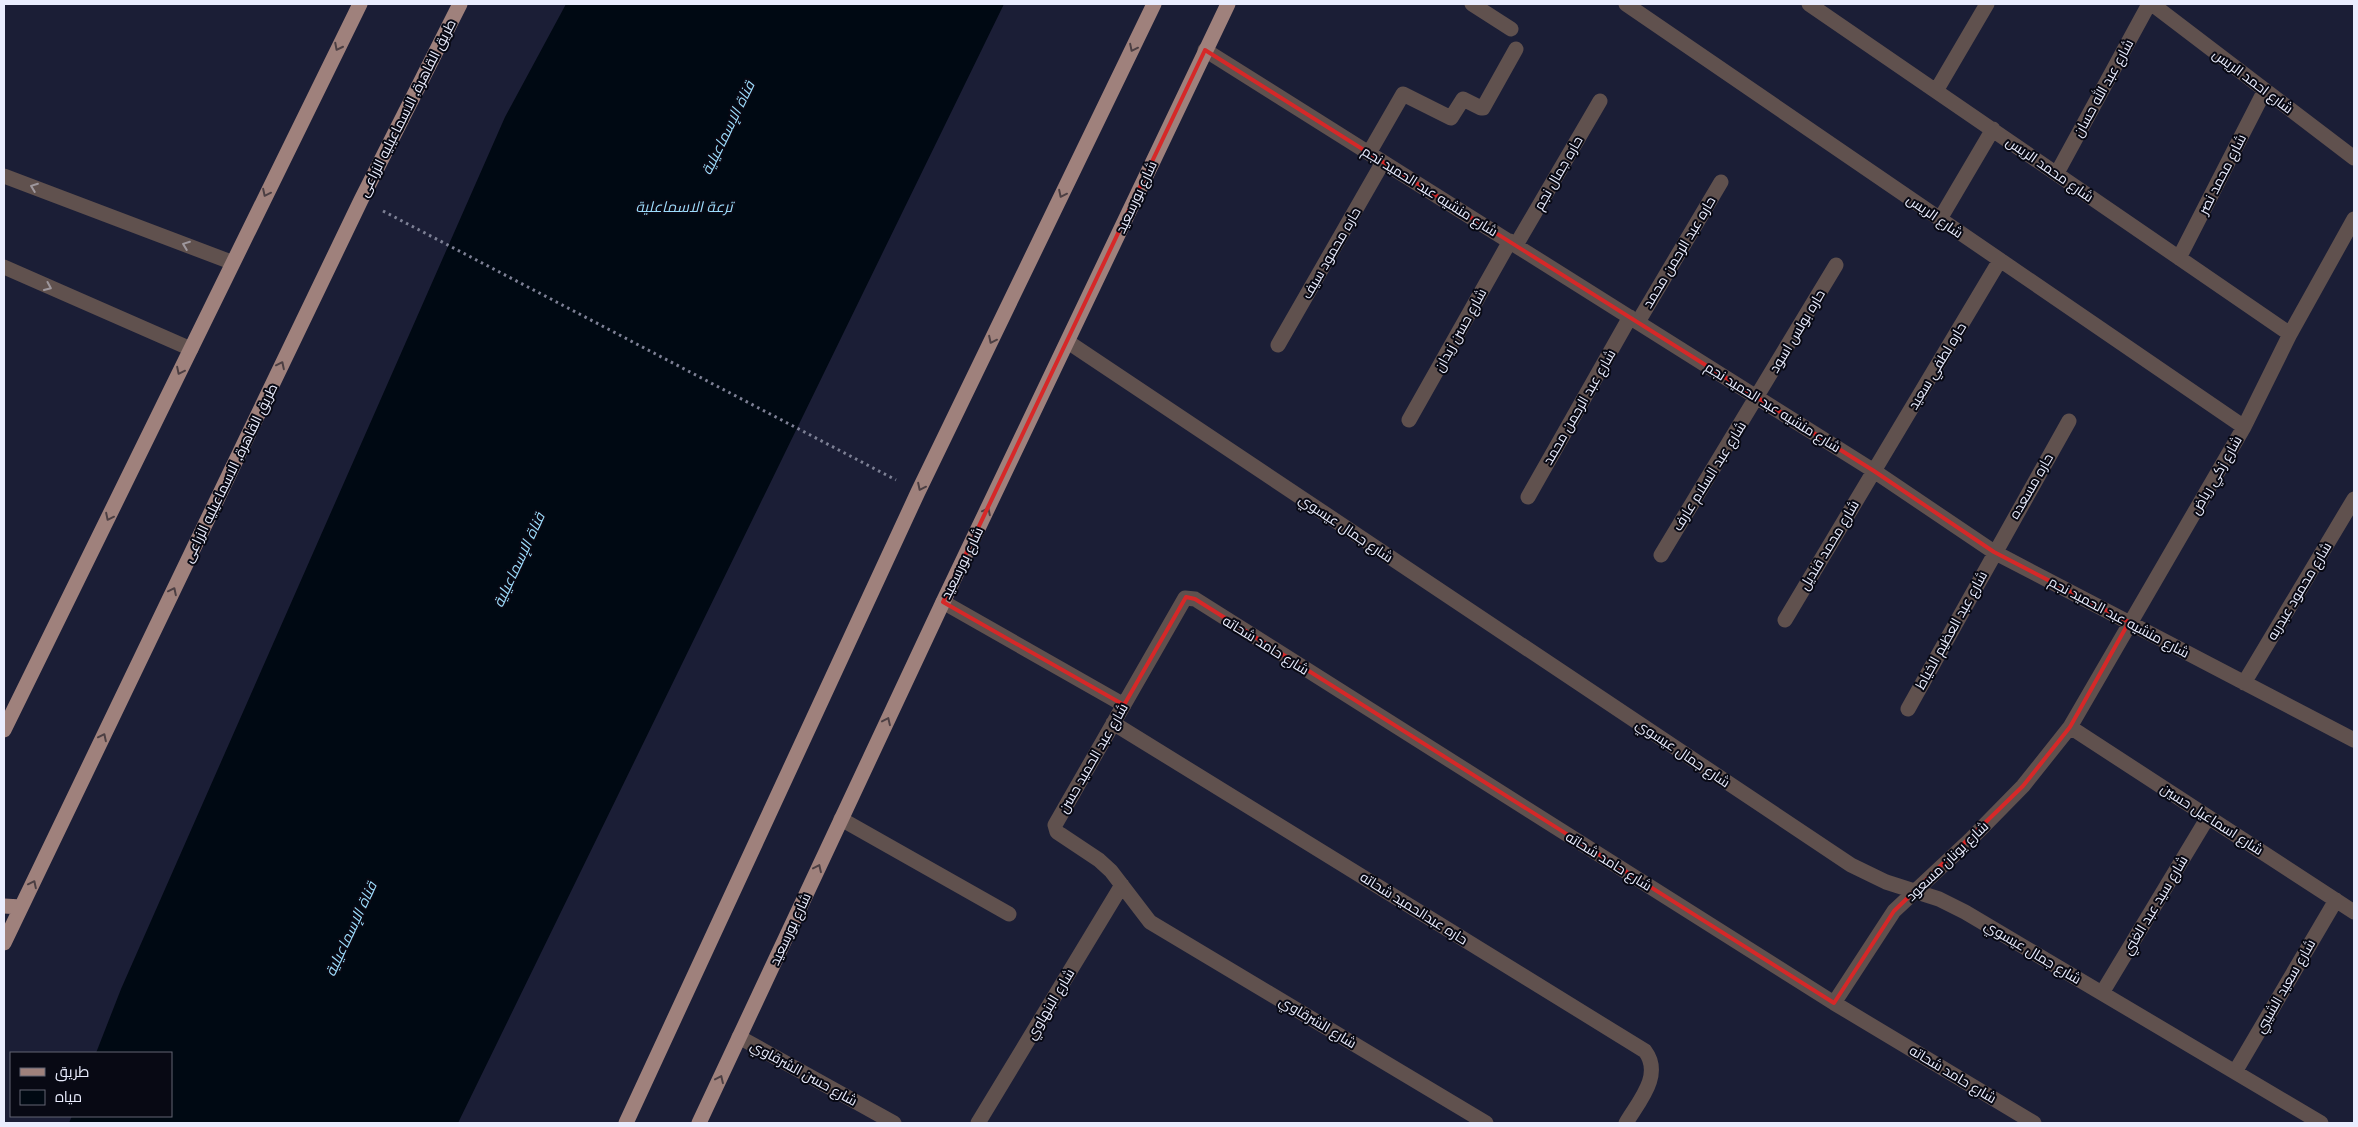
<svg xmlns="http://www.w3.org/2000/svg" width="2358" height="1127" viewBox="0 0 2358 1127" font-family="'Playfair Display',Cairo,serif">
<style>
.water{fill:#000913}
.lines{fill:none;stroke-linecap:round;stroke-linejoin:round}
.path{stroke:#7d8095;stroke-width:3;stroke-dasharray:2.5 4;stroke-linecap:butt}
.minor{stroke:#60514e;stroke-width:15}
.major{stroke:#9f817c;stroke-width:15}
.oneway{stroke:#4c3f43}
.oneway2{stroke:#9e979d}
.marked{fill:none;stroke:#d62828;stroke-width:4;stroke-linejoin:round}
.labels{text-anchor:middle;stroke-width:4;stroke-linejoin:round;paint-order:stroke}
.street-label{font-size:14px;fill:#eaedfe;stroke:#080914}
.water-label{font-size:15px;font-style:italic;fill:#9eddfd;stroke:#080914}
</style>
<rect width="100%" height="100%" fill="#1b1e36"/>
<path class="water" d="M566,4H1004L458,1123H69L72,1116H171V1053H96L121,989L505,117Z"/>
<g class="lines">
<path class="path" d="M383,211L896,480"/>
<path class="minor" d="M1472,4L1511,29
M1626,4L2244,427
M1809,4L2290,334
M2152,4L2354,158
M1205,50L1874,471L1994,552L2354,740
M1936,91L1987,4
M1369,153L1403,94L1451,118L1463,99L1481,108H1483L1516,49
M2057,173L2149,4
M4,176L231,262
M1940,219L1993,129
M1516,245L1600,101
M2179,258L2265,90
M4,267L191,349
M1638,322L1721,182
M1068,342L1851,865L1886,882L1939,899L1965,912L2321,1123
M1278,345L1383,162
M1409,420L1510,241
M1528,497L1630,317
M1661,555L1836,265
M943,602L1124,705
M1785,620L2000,260
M2244,683L2354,499
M1908,709L2069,421
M1113,723L1645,1051C1663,1075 1639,1101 1626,1123
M2070,727L2354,912
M841,819L1009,914
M2102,993L2208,817
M1834,1003L1894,911L1970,840L2023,786L2070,727L2244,427L2290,334L2354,219
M739,1037L894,1123
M2235,1072L2336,900
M978,1123L1122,885
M1486,1123L1150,922L1111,871L1099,860L1057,832L1055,825L1185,598L1195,599L1834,1003L2034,1123"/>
<path class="major" d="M4,730L360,4
M4,906L21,907
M4,943L361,200L460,4
M626,1123L918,492L1154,4
M699,1123L943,602L1228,4"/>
</g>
<defs><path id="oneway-chevron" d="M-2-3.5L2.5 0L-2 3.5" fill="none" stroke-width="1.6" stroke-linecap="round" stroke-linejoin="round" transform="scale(1.25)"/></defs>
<g class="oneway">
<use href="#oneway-chevron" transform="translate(338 47) rotate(117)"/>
<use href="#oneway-chevron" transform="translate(1133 48) rotate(116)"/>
<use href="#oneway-chevron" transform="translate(266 193) rotate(116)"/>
<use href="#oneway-chevron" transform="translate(1062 194) rotate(116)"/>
<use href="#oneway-chevron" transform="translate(992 340) rotate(116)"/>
<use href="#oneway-chevron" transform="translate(281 365) rotate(-64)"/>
<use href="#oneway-chevron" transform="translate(180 371) rotate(116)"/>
<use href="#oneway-chevron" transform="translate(921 487) rotate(116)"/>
<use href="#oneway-chevron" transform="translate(987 511) rotate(-64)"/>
<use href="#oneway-chevron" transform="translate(109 517) rotate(116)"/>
<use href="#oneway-chevron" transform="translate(173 591) rotate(-64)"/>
<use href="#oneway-chevron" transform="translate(887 721) rotate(-65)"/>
<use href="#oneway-chevron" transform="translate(103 737) rotate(-64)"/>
<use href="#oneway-chevron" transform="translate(818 868) rotate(-65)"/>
<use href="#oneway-chevron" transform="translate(33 884) rotate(-64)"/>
<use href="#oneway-chevron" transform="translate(720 1079) rotate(-65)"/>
</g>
<g class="oneway2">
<use href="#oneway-chevron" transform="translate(34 187) rotate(-159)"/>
<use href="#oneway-chevron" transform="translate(186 245) rotate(-159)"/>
<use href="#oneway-chevron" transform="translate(48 287) rotate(24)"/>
</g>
<path class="marked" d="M1205,50L1874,471L1994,552L2129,622L2070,727L2023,786L1894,911L1834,1003L1195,599L1186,597L1124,705L943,602Z"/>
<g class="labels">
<g class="street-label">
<text transform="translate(2253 81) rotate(37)" y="5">شارع احمد الريس</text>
<text transform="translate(2103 88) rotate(-61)" y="5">شارع عبد الله حسان</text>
<text transform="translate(407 108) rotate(-63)" y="5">طريق القاهرة, الاسماعيليه الزراعى</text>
<text transform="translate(2050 169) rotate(35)" y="5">شارع محمد الريس</text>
<text transform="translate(1558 173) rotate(-60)" y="5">حاره جمال نجم</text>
<text transform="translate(2222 174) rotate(-63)" y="5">شارع محمد نصر</text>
<text transform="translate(1430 191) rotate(32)" y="5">شارع منشيه عبد الحميد نجم</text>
<text transform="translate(1136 197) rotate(-65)" y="5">شارع بورسعيد</text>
<text transform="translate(1935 216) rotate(35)" y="5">شارع الريس</text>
<text transform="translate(1679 252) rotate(-59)" y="5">حاره عبد الرحمن محمد</text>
<text transform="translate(1331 253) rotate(-60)" y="5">حاره محمود سيف</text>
<text transform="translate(1460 330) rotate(-61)" y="5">شارع حسن زيدان</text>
<text transform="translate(1797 331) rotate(-59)" y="5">حاره بولس اسود</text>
<text transform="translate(1937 366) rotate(-59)" y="5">حاره لطفي سعيد</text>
<text transform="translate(1579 407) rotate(-60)" y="5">شارع عبد الرحمن محمد</text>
<text transform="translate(1773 407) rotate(32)" y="5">شارع منشيه عبد الحميد نجم</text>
<text transform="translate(230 473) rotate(-64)" y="5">طريق القاهرة, الاسماعيليه الزراعى</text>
<text transform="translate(2216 475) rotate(-60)" y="5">شارع زكي رياض</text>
<text transform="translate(1709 476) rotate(-58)" y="5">شارع عبد السلام عارف</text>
<text transform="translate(2031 486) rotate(-60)" y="5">حاره مسعده</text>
<text transform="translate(1346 528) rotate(34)" y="5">شارع جمال عيسوي</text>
<text transform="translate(1829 545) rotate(-59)" y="5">شارع محمد قنديل</text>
<text transform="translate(962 563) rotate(-64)" y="5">شارع بورسعيد</text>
<text transform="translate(2299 591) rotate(-59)" y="5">شارع محمود عبدربه</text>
<text transform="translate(2119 617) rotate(28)" y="5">شارع منشيه عبد الحميد نجم</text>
<text transform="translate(1951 630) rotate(-61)" y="5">شارع عبد العظيم الخياط</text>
<text transform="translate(1266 645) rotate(32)" y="5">شارع حامد شحاته</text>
<text transform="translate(1683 753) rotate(34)" y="5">شارع جمال عيسوي</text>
<text transform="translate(1093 758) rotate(-60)" y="5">شارع عبد الحميد حسن</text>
<text transform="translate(2212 819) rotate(33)" y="5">شارع اسماعيل حسين</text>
<text transform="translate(1609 861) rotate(32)" y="5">شارع حامد شحاته</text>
<text transform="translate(1947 861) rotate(-44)" y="5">شارع يونان مسعود</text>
<text transform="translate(2155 905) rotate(-59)" y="5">شارع سيد عبد الغني</text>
<text transform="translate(1414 908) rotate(32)" y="5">حاره عبدالحميد شحاته</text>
<text transform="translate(790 929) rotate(-65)" y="5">شارع بورسعيد</text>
<text transform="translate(2033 952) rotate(31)" y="5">شارع جمال عيسوي</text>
<text transform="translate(2285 986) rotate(-60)" y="5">شارع سعيد الشيبي</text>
<text transform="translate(1050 1004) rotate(-59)" y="5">شارع البنهاوي</text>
<text transform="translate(1318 1022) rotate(31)" y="5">شارع الشرقاوي</text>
<text transform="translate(804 1073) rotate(29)" y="5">شارع حسن الشرقاوي</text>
<text transform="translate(1953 1074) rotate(31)" y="5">شارع حامد شحاته</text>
</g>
<g class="water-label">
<text transform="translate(728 128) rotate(-64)" y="5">قناة الإسماعيلية</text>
<text x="684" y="212">ترعة الاسماعلية</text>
<text transform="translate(519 560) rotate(-65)" y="5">قناة الإسماعيلية</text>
<text transform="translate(351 929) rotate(-65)" y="5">قناة الإسماعيلية</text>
</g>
</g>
<rect width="2358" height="1127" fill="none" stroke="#eaedfe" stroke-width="10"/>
<rect x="10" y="1052" width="162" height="65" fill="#080914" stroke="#626472"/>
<rect x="20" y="1068" width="25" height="8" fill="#9f817c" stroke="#626472"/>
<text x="55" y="1077" font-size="15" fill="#eaedfe">طريق</text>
<rect x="20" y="1090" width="25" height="15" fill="#000913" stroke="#626472"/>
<text x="55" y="1102" font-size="15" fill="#eaedfe">مياه</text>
</svg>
